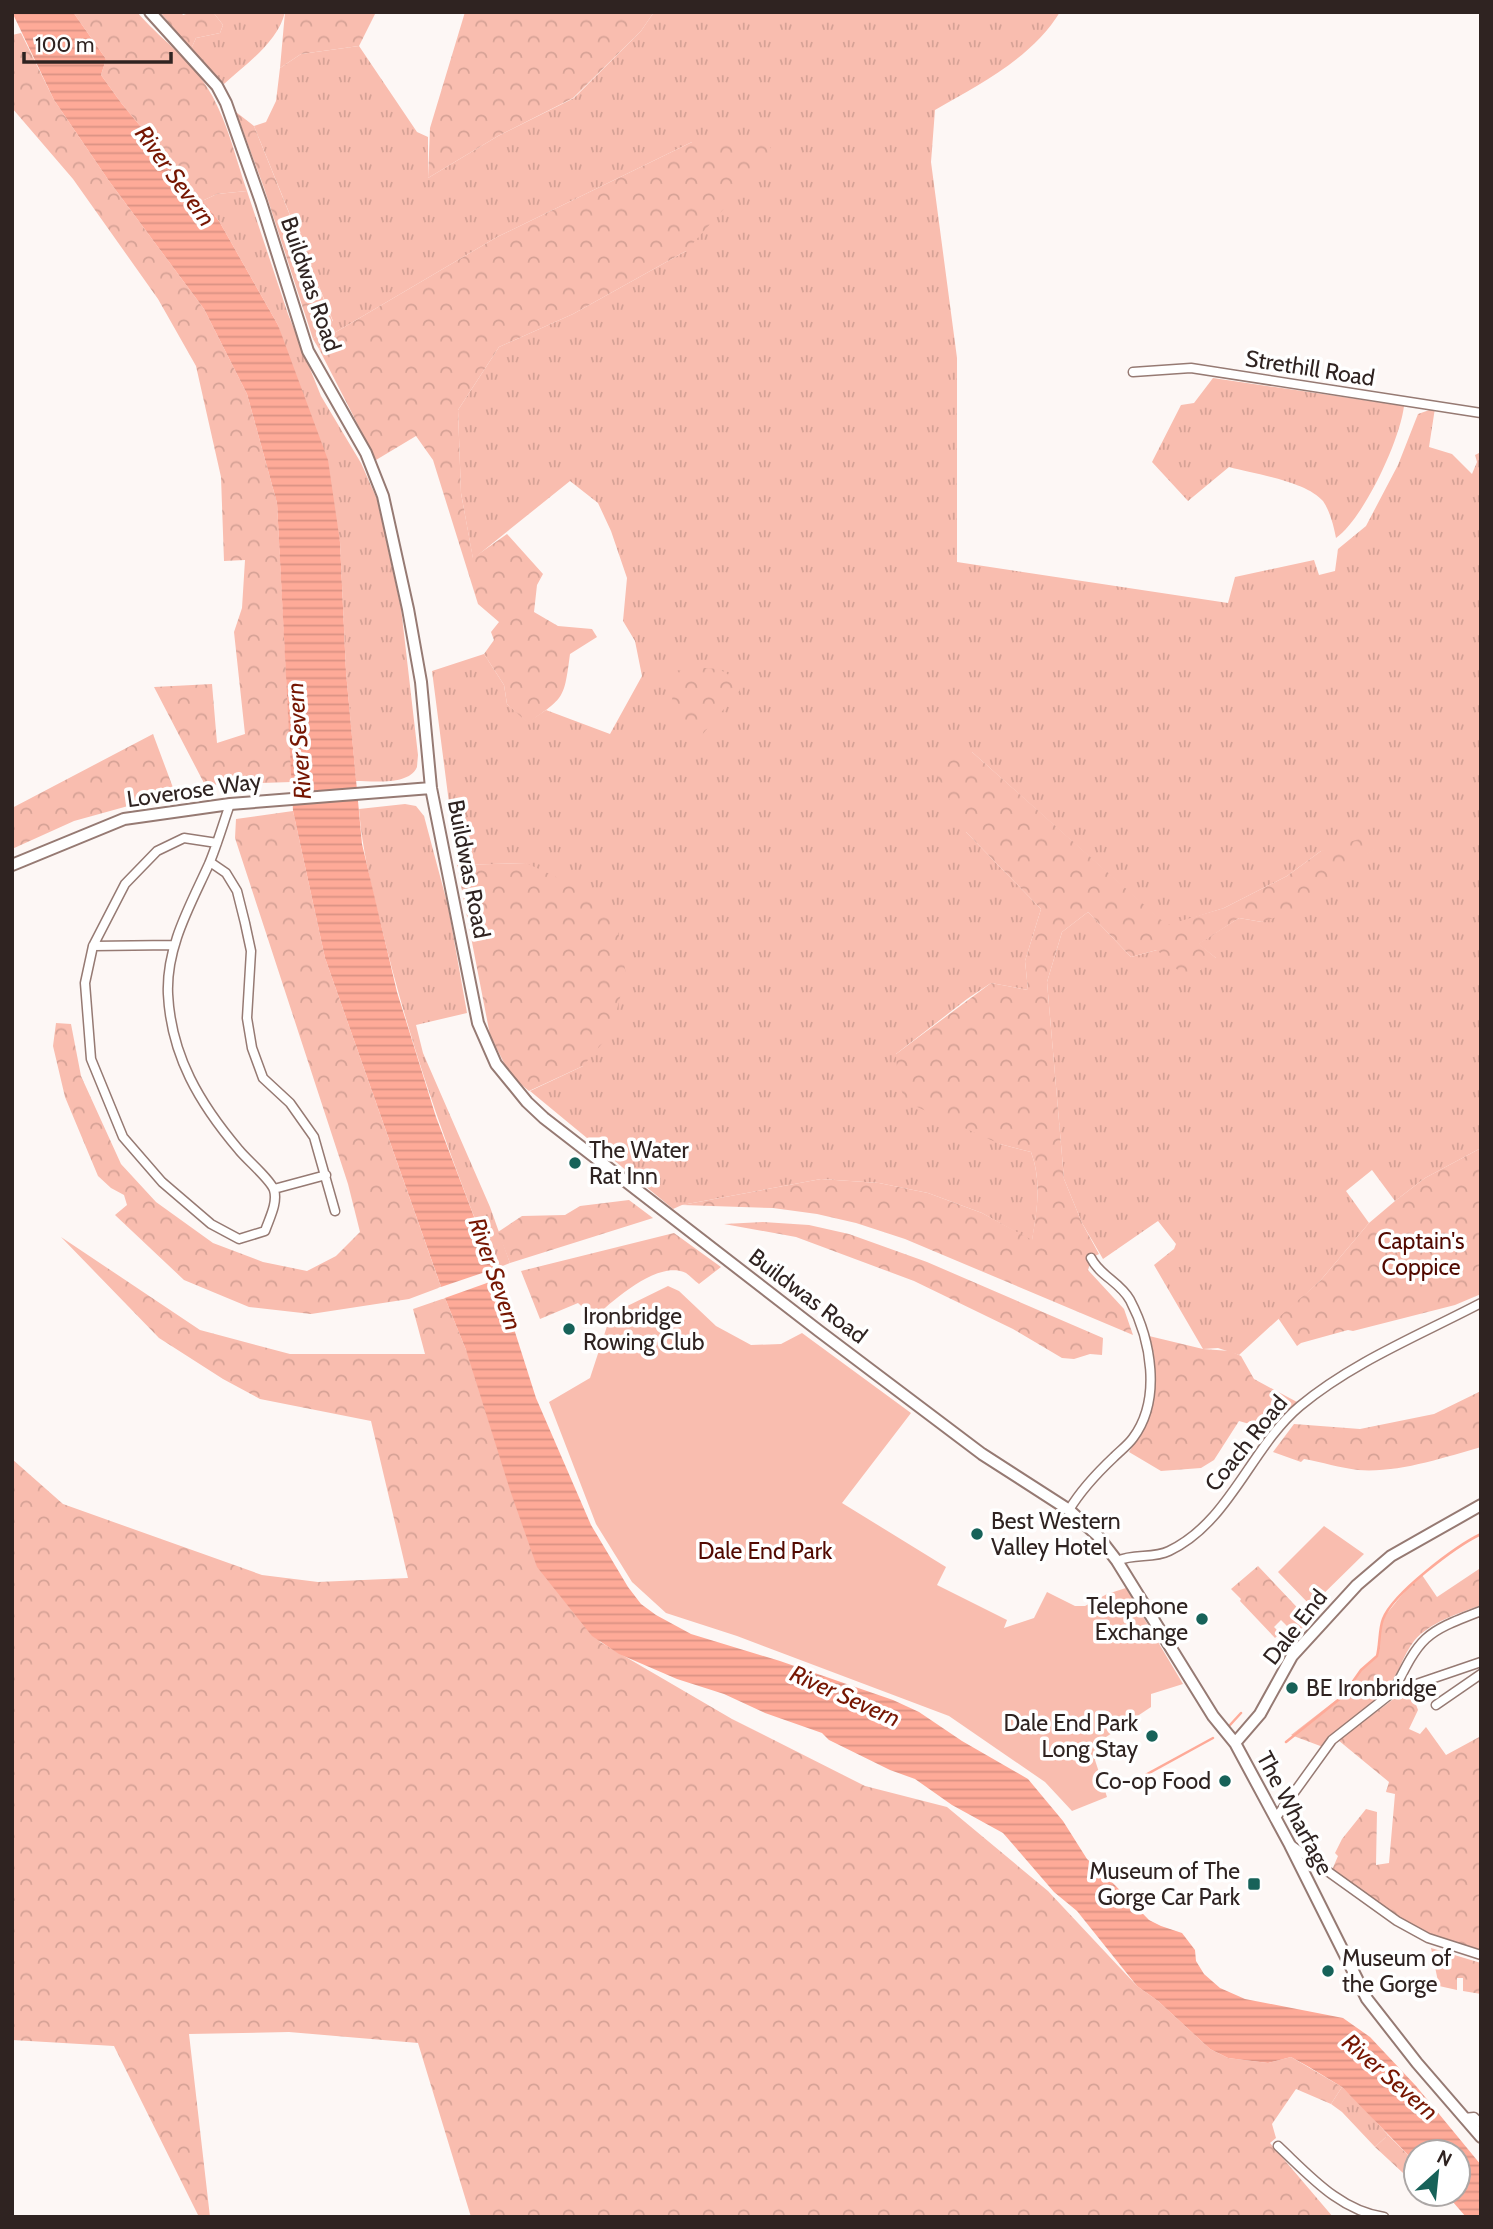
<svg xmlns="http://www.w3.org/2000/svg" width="1493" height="2229" viewBox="0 0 1493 2229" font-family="Cabin,sans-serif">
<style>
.grass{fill:url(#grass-tufts)}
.forest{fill:url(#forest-crowns)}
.park{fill:#f9bdaf}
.water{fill:url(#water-rules)}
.pier{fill:#fdf7f5}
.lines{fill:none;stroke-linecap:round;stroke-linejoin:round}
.stream{stroke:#feaa98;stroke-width:2.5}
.street-casing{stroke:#967a73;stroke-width:11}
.secondary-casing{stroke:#967a73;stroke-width:14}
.street{stroke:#fff;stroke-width:8}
.secondary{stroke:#fff;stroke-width:10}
.poi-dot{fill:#176259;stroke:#fff;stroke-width:2.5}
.labels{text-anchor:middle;stroke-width:7;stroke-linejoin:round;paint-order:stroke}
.street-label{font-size:23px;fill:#2f2321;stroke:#fff}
.poi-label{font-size:23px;fill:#2f2321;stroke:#fff;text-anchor:start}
.park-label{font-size:23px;fill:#520900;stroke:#fff}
.water-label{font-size:24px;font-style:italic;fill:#761602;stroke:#fff}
</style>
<defs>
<pattern id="grass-tufts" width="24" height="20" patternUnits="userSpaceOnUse" patternTransform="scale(1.75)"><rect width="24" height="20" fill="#f9bdaf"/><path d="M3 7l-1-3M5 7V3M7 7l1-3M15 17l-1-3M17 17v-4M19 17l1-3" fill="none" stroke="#d6a296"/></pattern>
<pattern id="forest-crowns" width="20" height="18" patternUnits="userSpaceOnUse" patternTransform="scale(1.75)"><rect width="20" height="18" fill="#f9bdaf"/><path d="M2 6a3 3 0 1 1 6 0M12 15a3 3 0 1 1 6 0" fill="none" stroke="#d6a296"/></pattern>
<pattern id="water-rules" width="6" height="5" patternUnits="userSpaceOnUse" patternTransform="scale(1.75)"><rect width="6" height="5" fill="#feaa98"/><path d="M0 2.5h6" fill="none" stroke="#da9283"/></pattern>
</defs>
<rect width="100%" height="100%" fill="#fdf7f5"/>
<path class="grass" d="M213,12H285C278,42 246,64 224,84L191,49L196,38L220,33L223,25Z
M654,12H1060C1032,58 980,84 935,110L931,162L957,358V562L1228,603L1235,577L1314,560L1319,575L1335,571L1338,549L1366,526L1398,465L1418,414L1435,408L1429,447L1452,454L1472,474L1477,462L1475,455L1481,452V1148L1425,1178L1395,1201L1372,1170L1346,1191L1369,1223L1320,1281L1239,1355L1218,1348L1203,1349L1154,1265L1174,1249L1176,1244L1158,1221L1103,1259L1082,1223L1064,1179L1047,982L1062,932L1088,912L1131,957L1157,950L1216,958L1198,944L1239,918L1262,922L1374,849L1321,851L1287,876L1224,908L1167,926L972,752L966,832L1041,909L1025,961L1028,990L991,983L967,999L896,1054L1000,1144L1031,1152C1042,1182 1037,1210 1032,1241L982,1213L928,1193L879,1183L821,1179L682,1205L673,1209L530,1091L583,1066L526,863L457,865L432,671L484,654L504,685L507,704L528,722L546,710L610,734L642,676L635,641L623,621L627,578L611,531L598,503L570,481L473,559L461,493L458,410L499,347L573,314L686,251L692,142L497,237L329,336L319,349L313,339L333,321L254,126L266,122L276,101L280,68L301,54L359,46L417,132L428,137V178L498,136L574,98L641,31Z
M247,191L288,314L321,396L361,463L377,499L401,608L418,755C418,756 417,766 417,767C409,786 372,781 356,781L346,672L340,542L278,325L219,221L202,201L217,194Z
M1213,378L1404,406C1400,440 1364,518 1336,538C1334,527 1330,511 1323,501C1306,481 1255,474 1229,467L1188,501L1152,462L1181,405L1194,403Z
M405,804L416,806L424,816L448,906L467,1013L416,1025L423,1053L490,1207L510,1263L495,1269C450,1158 410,1046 382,929C372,889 362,850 359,809Z
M1342,2087L1362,2106L1388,2135L1375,2147L1342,2112L1331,2104Z"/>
<path class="forest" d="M73,12H137C158,37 187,56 205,84C226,115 235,156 247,191L217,194L202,201L122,104L101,75L106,59Z
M160,12H181L183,15L192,12H213L223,25L220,33L196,38L191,49Z
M285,12H376L359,46L301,54L280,68Z
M465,12H654L641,31L573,98L498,136L428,178L430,128Z
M21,33L54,100L109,181L204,309L247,394L277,503L292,782L205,785L154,687L212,684L217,743L245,734L234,632L242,608L245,560L224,561L221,477L196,366L158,299L73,179L12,108V35Z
M236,112L254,126L333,322L313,339L264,188Z
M692,142L769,144L773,154L686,251L573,314L499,347L458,410L461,493L473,558L507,534L543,574L537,585L534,612L558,626L592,629L597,637L570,654C564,699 565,697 528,723L507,704L504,685L484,654L494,640L491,632L499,622L478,604L433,460L416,436L376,460L319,349L329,336L497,237Z
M697,668C721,668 727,669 740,690L701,736L688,741C671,724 670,694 674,671Z
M153,734L175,793L74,821L12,849V808Z
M972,752L1167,925L1224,908L1287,876L1321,851L1359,839L1375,849L1341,872L1297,910L1262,922L1239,918L1199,944L1216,958L1188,980L1157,950L1131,957L1088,912L1062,932L1047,982L1064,1179L1082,1223L1099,1254L1091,1258L1088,1270L1124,1309L1133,1335L905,1239L856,1223L817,1214L773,1208L682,1205L821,1179L879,1183L928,1193L982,1213L1032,1240C1037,1209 1042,1182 1031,1152L1000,1144L906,1102L898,1082L896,1054L991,983L1028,990L1025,961L1041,909L966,832L936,774L947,756Z
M293,811L325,958L441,1287L409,1299L311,1314L249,1307L184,1280L115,1215L127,1205L124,1195L111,1188L98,1176L65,1097L53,1046L56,1023L71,1024L81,1076L121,1164L156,1202L213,1243L263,1262L307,1271L336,1256L360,1232L348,1184L235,838L236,819Z
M526,863L580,888L616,922L626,974L611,1033L583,1066L529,1091L517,1081L505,1065L490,1035L457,865Z
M1481,1148V1294L1455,1305L1353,1331L1348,1330L1301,1343L1297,1346L1278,1318L1320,1281L1369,1223L1395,1201L1425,1178Z
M629,1200L653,1218L510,1263L498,1232L522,1216L565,1215L580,1206Z
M763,1222L809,1225L849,1234L927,1262L1103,1338L1102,1355L1090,1354L1074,1359L1062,1358L1013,1329L914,1281L796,1237L724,1224Z
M674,1233L721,1267L699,1284C695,1281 690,1276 686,1273C659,1259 613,1300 594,1318L578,1303L540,1319L521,1271Z
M61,1237L200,1330L290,1354H425L413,1309L445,1298L466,1350L600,1642L732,1719L865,1786L947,1807L1048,1891L1137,1986L1158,2001L1210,2049L1228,2058L1268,2063L1291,2057L1342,2087L1331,2104L1296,2089L1272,2124L1276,2138L1270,2143L1333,2217H471L418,2043L289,2032L189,2034L210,2217H199L114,2046L12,2040V1459L63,1504L262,1575L318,1582L408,1578L371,1421L260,1399L223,1379L159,1338Z
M1149,1336L1203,1349L1230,1351L1241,1356L1254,1379L1297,1402L1267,1429L1239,1421L1214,1460L1201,1468L1161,1471L1129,1452C1151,1419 1163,1374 1149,1336Z
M1481,1391V1447C1442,1458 1399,1473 1358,1470C1340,1468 1322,1462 1304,1459L1301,1462L1273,1452L1294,1424L1360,1429L1434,1414Z
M1258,1566L1309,1620L1296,1635L1281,1620L1274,1627L1280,1633L1275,1638L1240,1601L1241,1599L1231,1589Z
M1479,1569L1481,1605C1458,1614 1430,1622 1414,1641C1403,1655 1399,1674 1387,1688C1369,1711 1341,1723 1323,1747L1291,1735L1340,1697L1361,1670L1377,1656L1383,1618L1406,1590L1422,1575L1437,1597Z
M1411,1691L1418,1710L1409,1729L1420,1734L1426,1727L1446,1755L1481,1736V1952L1420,1932L1386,1912L1332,1870L1338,1856L1335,1853L1342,1839L1366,1809L1377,1812L1376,1865L1389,1863L1395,1794L1386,1792L1389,1782L1338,1740L1395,1698Z
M1431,1948L1481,1963V1994L1463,1991V1978H1457V1990L1439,1986Z
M1388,2135L1416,2163V2185L1375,2147Z"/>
<path class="park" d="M668,1286L679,1291L716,1326L751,1345L781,1344L802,1333L911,1413L842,1503L946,1567L937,1585L1007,1620L1004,1628L1034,1618L1047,1592L1075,1606H1085L1107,1594L1126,1588L1183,1684L1151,1694V1707L1106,1737L1095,1760L1107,1797L1072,1811L1045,1782L949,1716L737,1636L666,1613L632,1582L596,1524L549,1402L590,1378L611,1314Z
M1324,1526L1364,1554L1311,1606L1278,1572Z"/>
<path class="water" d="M12,12H73L106,59L101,75L122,104L219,221L278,325L328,460L340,542L346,672L362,844L397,992L436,1117L500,1285L536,1398L591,1525L628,1587L641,1604L656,1615L691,1634L780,1661L893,1700L919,1712L962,1741L1028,1779L1063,1821L1087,1859L1105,1875L1149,1920L1161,1926L1182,1933L1195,1950L1196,1961L1204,1974L1220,1988L1245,1999L1343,2018L1370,2037L1416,2086L1481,2165V2217H1466L1446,2194H1458V2152H1416V2163L1342,2087L1309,2067L1291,2057L1268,2063L1228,2058L1210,2049L1158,2001L1137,1986L1077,1911L1054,1892L1003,1833L952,1805L915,1779L890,1770L829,1740L822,1733L765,1713L724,1694L677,1679L619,1654L592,1636L537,1567L510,1490L466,1350L445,1298L325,958L293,811L277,503L247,394L204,309L109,181L54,100Z"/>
<path class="pier" d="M497,1268L501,1278L442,1299L438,1288Z"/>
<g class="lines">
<path class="stream" d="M1230,1725L1241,1713
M1286,1742L1342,1697L1361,1670L1377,1656C1380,1645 1379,1629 1383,1619C1393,1593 1456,1546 1481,1534
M1121,1785L1129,1784L1213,1738"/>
<defs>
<path id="street" d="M1133,372L1191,368L1481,413
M217,843L184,838L157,851L125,884L93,946L85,983L91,1059L123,1137L162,1182L211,1224L239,1239L265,1231C269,1219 278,1203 274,1190C271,1180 247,1160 239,1150C200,1104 171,1056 168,994C166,947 190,906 209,864C217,845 223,824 230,804
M210,862L226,873L237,891L245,923L251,951L247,1018L252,1048L263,1078L290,1103L314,1137L335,1211
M93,946L173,945
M274,1189L326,1175
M1069,1510C1081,1490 1097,1473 1114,1457C1120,1451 1128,1445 1133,1438C1162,1399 1151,1340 1130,1300C1120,1282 1100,1276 1091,1258
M1117,1561C1134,1553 1153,1559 1169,1551C1230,1522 1251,1447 1300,1406C1353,1362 1420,1335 1481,1303
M1393,1692C1421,1636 1423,1633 1481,1611
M1436,1705L1481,1674
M1275,1819L1332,1740L1393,1692L1481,1662
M1291,1845L1397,1921L1428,1938L1481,1955
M1464,2118L1474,2117L1481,2124
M1278,2146C1309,2175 1340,2211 1384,2217"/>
<path id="secondary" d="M150,12L217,86L226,103L261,202L308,351L366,453L383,496L408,609L421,682L431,788L478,1023L496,1064L527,1102L544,1118L819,1331L982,1454L1069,1510L1097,1535L1117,1561L1213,1716L1235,1743L1290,1845L1367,1999L1417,2063L1481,2137
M12,865L124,819L230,804L431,788
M1235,1743L1260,1714L1292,1656L1357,1585L1391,1556L1481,1505"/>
</defs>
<use href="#street" class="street-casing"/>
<use href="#secondary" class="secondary-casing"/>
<use href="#street" class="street"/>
<use href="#secondary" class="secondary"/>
</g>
<g class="poi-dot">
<circle cx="575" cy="1163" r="7"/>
<circle cx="569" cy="1329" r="7"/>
<circle cx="977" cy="1534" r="7"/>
<circle cx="1202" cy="1619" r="7"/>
<circle cx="1292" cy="1688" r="7"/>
<circle cx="1152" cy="1736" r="7"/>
<circle cx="1225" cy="1781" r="7"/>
<rect x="1247" y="1877" width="14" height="14" rx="3.5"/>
<circle cx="1328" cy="1971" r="7"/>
</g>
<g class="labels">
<g class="street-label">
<text transform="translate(311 284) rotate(71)" y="8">Buildwas Road</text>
<text transform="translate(1310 368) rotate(9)" y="8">Strethill Road</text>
<text transform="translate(194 790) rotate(-8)" y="8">Loverose Way</text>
<text transform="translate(469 869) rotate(79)" y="8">Buildwas Road</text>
<text transform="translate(808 1296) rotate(37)" y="8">Buildwas Road</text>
<text transform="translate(1246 1443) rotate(-51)" y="8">Coach Road</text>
<text transform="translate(1295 1627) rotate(-52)" y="8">Dale End</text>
<text transform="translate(1295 1813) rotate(62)" y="8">The Wharfage</text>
</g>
<g class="poi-label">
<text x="589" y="1158">The Water<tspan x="589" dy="26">Rat Inn</tspan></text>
<text x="583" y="1324">Ironbridge<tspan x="583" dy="26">Rowing Club</tspan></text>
<text x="991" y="1529">Best Western<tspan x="991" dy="26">Valley Hotel</tspan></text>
<text x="1188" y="1614" text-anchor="end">Telephone<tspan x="1188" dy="26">Exchange</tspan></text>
<text x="1306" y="1696">BE Ironbridge</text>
<text x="1138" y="1731" text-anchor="end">Dale End Park<tspan x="1138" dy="26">Long Stay</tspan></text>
<text x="1211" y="1789" text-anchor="end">Co-op Food</text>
<text x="1240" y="1879" text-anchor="end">Museum of The<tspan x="1240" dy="26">Gorge Car Park</tspan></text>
<text x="1342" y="1966">Museum of<tspan x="1342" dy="26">the Gorge</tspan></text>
</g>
<g class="park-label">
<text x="1421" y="1249">Captain's<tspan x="1421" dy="26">Coppice</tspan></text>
<text x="765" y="1559">Dale End Park</text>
</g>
<g class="water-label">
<text transform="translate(175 176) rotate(54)" y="8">River Severn</text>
<text transform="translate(299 741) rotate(-94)" y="8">River Severn</text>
<text transform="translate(495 1274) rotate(71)" y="8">River Severn</text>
<text transform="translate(845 1696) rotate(24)" y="8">River Severn</text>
<text transform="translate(1390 2077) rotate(41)" y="8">River Severn</text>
</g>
</g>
<rect width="1493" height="2229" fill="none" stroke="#2f2321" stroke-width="28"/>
<g transform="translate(1437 2173) rotate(27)"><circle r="33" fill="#ffffff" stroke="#aca7a6" stroke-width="2"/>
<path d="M0-5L12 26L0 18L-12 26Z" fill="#176259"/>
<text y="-10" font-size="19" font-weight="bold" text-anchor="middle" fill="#2f2321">N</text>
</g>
<path d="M24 52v10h147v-10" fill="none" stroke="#2f2321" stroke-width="3.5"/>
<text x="35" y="52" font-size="21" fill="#2f2321" stroke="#ffffff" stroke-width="5" paint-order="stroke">100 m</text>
</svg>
